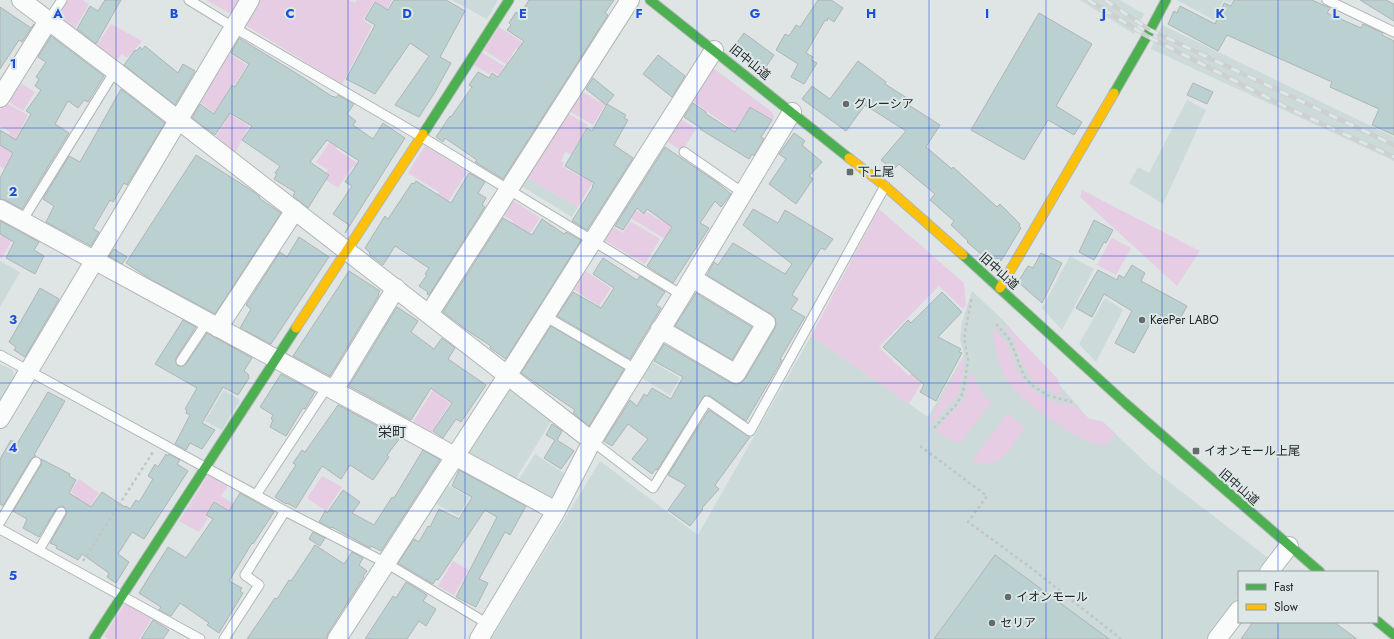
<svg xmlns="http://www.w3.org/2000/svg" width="1394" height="639" viewBox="0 0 1394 639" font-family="Jost,'Noto Sans JP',sans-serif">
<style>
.built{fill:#ccdada}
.green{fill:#e6cde4}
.building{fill:#bbd0d0;stroke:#b0b4b4}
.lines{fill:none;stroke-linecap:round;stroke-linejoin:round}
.lane-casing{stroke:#b2b6b6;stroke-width:11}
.street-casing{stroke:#b2b6b6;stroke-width:20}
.fast-casing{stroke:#b2b6b6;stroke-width:11}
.slow-casing{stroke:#b2b6b6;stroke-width:11}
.path{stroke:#c2c5c5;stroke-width:2.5;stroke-dasharray:3 3;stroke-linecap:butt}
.lane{stroke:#fafbfb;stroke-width:9}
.street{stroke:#fafbfb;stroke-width:18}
.fast{stroke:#4caf50;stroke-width:9}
.slow{stroke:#ffc107;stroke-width:9}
.rail-casing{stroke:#cecfcf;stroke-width:4.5}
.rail{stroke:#dde7e7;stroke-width:3;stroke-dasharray:9;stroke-linecap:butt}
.grid{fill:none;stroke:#1d4ed8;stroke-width:1;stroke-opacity:0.55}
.poi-dot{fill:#656a6a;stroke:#dde7e7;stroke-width:1.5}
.labels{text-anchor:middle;stroke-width:4;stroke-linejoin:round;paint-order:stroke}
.street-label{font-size:12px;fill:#242828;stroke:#dde7e7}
.poi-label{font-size:12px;fill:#242828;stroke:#dde7e7;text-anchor:start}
.quarter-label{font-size:14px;fill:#2a3131;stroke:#dde7e7}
.grid-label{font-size:13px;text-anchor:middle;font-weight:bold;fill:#1d4ed8;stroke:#dde7e7;stroke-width:4;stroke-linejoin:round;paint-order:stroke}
</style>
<rect width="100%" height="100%" fill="#dfe5e5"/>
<path class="built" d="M452,0H498L487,19Z
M1080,0H1120L1144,14L1134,34Z
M1177,0H1232L1230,3L1223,0L1214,20Z
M1162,25L1394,137V161L1151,49Z
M1187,100L1206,110L1163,204L1129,183L1138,167L1149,173Z
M523,175L578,207L572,217L518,184Z
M1070,256L1094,269L1062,330L1042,308Z
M0,261L20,272L0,307Z
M972,291L1004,321L1089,419L1102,421L1151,468L1268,558L1257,572H1239V596L1207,639H491L600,461L698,535L811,336L928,417L964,355L960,340L962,322Z
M1105,298L1123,310L1096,362L1079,344Z
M649,360L680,378L670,395L640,377Z
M0,364L13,370L15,383L0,409Z
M506,386L551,421L514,482L462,455Z
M224,390L240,400L222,430L205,421Z
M535,454L565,474L550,500L516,483Z
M444,483L469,497L459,516L432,502Z"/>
<path class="green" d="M68,0H83L89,4L74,30L56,18Z
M206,0H242L233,15Z
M259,0H349L355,3L357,0H392L387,9L374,1L363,20L372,26L342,84L245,25Z
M111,24L142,41L127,58L122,54L117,60L96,46Z
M499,27L524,43L519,50L516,48L508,61L509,62L507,65L484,50Z
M226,52L247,65L235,85L232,83L225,95L227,96L222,109L249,126L235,153L216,136L226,121L197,100Z
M481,52L504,66L499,75L491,71L489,74L474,65Z
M713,68L772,112L774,117L773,120L750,106L735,131L691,100Z
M19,82L35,92L23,111L7,101Z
M578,89L605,105L593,125L566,109Z
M4,102L28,115L21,128L30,133L26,141L14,134L27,143L16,160L10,157L6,165L9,167L7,171L0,166V147L10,132L0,126V110Z
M565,112L588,125L571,154L565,152L561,161L564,163L562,166L583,178L606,137L616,142L578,207L523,175Z
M678,117L696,129L682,151L663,139Z
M340,127L347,132L336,149L359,164L357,168L353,166L338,188L323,178L328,170L316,162Z
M425,145L467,172L448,202L437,196L439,192L408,173Z
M1082,190L1200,251L1177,286L1080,197Z
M514,201L540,218L528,236L512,225L513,221L501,214L506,206Z
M622,203L645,215L647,212L660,220L670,206L684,214L668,241L618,210Z
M879,209L964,283L966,305L963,309L939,286L879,347L909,376L924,360L931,367L909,404L811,336Z
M630,221L660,239L645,264L602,239L610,225L623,233Z
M8,225L18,231L1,259L0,258V236L1,237Z
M1112,238L1131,248L1116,275L1097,265Z
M582,269L611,288L599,306L570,287Z
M1004,327H1008L1058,379L1061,393L1064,398L1050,392L1033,382L1022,363L1011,336Z
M993,329H995L1008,345L1017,370L1029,386L1039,394L1048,399L1058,403L1076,406L1089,419L1103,422L1116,434C1112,438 1109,445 1103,445C1084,446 1022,402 1011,386C999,369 994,351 993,329Z
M964,356L965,360C962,371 963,384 958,394C952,406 939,415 930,425L928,424Z
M970,371L984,396L992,401L962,441L956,443L935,431L963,400L968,384Z
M436,385L447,392L443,398L450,403L428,438L410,427Z
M1008,413L1025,428C1009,449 1003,471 972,461Z
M209,474L228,486L221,496L237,506L233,513L214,501L205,516L208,518L199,532L179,521Z
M322,476L342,487L326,511L307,498Z
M79,479L99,493L89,508L69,506L76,496L71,492Z
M453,561L469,570L454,595L438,586Z
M126,602L152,618L139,639H108L104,636Z"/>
<path class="building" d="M105,0H121L96,44L77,29L90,6L98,11Z
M394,0H446L465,11L440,57L451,63L435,92L419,117L395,105L429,56L410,43L375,94L346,79L375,25L365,19L375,2L388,10Z
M529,0H614L605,13L608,15L503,179L475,162L477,160L445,138L443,142L436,137L450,116L451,117L472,87L469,85L478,72L489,78L492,73L498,77L524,41L507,30L511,25L509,23L516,12L520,15Z
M818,0H831L843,8L834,22L828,18L827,21L825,20L806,53L813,57L811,60L817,63L804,84L791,77L798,64L776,50L785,34L789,36L796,25L800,27Z
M1234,0H1312L1330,8L1327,13L1361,28L1363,24L1383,33L1382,35L1394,41V135L1372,125L1379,109L1330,87L1332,82L1227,35L1218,51L1168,24L1174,11L1177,13L1180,6L1215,24L1224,3L1231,6Z
M1360,0H1386L1394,4V21Z
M0,7L31,28L34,24L22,42L19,40L0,69Z
M1039,13L1092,44L1056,106L1082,122L1074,135L1048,120L1024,160L971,130Z
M744,33L774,55L763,71L733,48Z
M51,36L104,76L88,102L84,100L78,108L68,101L55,124L69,133L22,209L5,200L0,199V178L13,153L0,145V130L16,140L31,114L26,111L41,90L35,86L39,79L36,77L46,62L38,57Z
M239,38L296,73L333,97L334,96L336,98L338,95L354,104L347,114L356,121L353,125L373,139L383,123L405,138L345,233L349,225L333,214L352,186L345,182L359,161L327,140L310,162L329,175L308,208L293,196L295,192L274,179L277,174L275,173L280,166L242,140L252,126L230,113L215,135L192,118L200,104L214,114L232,85L235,87L249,64L231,53Z
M145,46L178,73L183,64L195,71L175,105L124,65L135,50L136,51L140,47L142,50Z
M658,55L685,76L672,97L643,74Z
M858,61L886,82L885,84L910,100L907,104L940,125L926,147L952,169L953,167L997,207L1000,204L1020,224L1019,227L1021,228L1001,261L1000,260L1001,258L988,260L967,242L968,241L951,225L954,221L930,200L935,194L899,164L893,170L881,160L906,131L865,105L846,131L802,99L812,86L830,99Z
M593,78L614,95L606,105L586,89Z
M1193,83L1213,92L1207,104L1187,95Z
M121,89L165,123L127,185L124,183L113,202L110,200L93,229L99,232L91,246L46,222L54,206L43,199L69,156L80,162Z
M693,103L706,112V114L735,132L750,107L772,120L761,137L764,139L754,156L752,154L749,159L700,129L701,128L684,117Z
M607,104L626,115L624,118L628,120L614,145L633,158L587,230L572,221L593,187L592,186L594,183L565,166L587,128L592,131Z
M794,133L805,141L802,145L822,162L809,176L813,179L796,204L769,184L786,159L779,154Z
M665,147L718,183L731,194L721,207L715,201L700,223L709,228L673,283L647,266L672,227L647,209L644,214L637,208L623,230L615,226Z
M196,155L254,192L260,197L259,198L281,213L215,314L150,279L126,263Z
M469,173L485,182L478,193L486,198L482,205L485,207L429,295L427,294L428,292L419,286L427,275L425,274L429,268L395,246L383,265L369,254L370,253L365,248L385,216L388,219L412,183L414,184L416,181L451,203Z
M753,209L778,223L785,210L833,239L825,250L821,248L792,295L798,299L791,309L805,317L780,359L782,360L746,421L710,396H704L657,470L656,469L652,474L632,459L648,439L628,424L612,446L604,441L630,400L637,406L644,394L647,396L652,388L671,399L683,377L654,361L664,344L731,383L736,384L741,383L745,379L775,328L776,324L775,318L771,314L707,275L714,262L718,265L733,243L785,274L792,264L743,225Z
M503,218L532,235L542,219L564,234L566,232L581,240L506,359L490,348L491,346L468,331L443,312Z
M1094,220L1113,230L1106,243L1104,242L1094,260L1079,252Z
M0,221L39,242L34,250L44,256L35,274L6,258L14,242L0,234Z
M299,237L329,257L271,344L240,328L251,309L246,305L280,252L287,257Z
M114,249L127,257L122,264L109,256Z
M1041,253L1062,263L1042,303L1018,282L1028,266L1033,268Z
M603,258L637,280L640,276L665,292L656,305L661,308L630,359L557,316L573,292L601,308L614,288L593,274Z
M1132,265L1145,273L1141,281L1187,306L1177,324L1156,313L1134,353L1115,343L1132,311L1104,294L1092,317L1076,308L1098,270L1117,280L1119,275L1124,278Z
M349,271L380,291L378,294L379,295L330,376L293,356Z
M40,288L59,299L25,357L14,350L16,347L9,342Z
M942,292L962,312L938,337L961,349L959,352L962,353L936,401L920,392L924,385L883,347L908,320L911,323Z
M696,293L752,327L732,360L675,326Z
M397,307L418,321L411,332L434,349L442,338L455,348L448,359L486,385L461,422L456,419L443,438L433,431L452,403L431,388L411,420L349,386Z
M183,320L196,327L176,358V363L178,366H183L186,364L207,333L252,358L244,371L248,374L249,378L238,395L223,387L202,423L215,430L202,449L190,443L186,450L175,444L190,415L186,413L187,410L185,409L197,388L155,364Z
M551,326L624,369L589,426L573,413L575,410L521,373Z
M281,374L315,392L305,409L303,408L286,436L270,427L273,420L271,419L273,415L260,407Z
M48,392L65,401L34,455L36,456L31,459L3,506L0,504V459L11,440L17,444Z
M338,405L400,438L387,455L389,457L373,480L350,465L341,479L322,466L296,508L287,503L286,504L275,497L296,465L293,463L302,450L305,452Z
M709,410L750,437L715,485L719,489L702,508L703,509L690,526L668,510L686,485L668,475Z
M552,424L562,431L557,440L574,451L561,469L544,458L555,440L546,435Z
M423,450L440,460L381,551L371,546L370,548L332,527L331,528L319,522L325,511L327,513L343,490L360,502L352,513L374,525L392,497L394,498Z
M166,454L168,456L169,454L180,460L177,464L188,471L144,539L132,532L118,554L129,562L116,583L107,577L109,573L82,554L78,560L56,548L57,546L50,543L66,515L67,512L64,507L61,506L56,509L39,537L23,528L27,519L13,511L41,465V459L70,474L69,476L76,480L69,493L91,507L102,492L125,507L126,506L130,509L136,500L139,502L153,479L148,476L155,464L158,467Z
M459,470L526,506L510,535L505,532L479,579L488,583L476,607L456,597L497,517L485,510L438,580L436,579L433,584L398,563L414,539L419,542L428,526L430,527L439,509L459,519L472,497L452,486Z
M240,493L274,512L253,544L252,543L229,581L242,588L240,591L243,593L219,633L207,625L209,623L180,603L171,616L159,610L161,607L139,593L168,547L186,558L213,519L206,515L214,502L229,511Z
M313,532L325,538L320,546L309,539Z
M315,545L344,564L352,552L363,558L359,565L367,571L363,576L364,577L328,633L326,639H247L275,598L277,599L289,580L291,581Z
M995,555L1109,639H934Z
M406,582L427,595L423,601L436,609L426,626L419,621L407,639H365L393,596L396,598Z
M153,620L169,630L163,639H141Z
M1253,622H1334L1357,639H1241Z"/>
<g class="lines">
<defs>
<path id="lane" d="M189,0L233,27L422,137L682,295
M1327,0L1394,32
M48,21L62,0
M684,152L743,193
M22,221L115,71
M545,316L635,369
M0,355L285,511L386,563L488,624
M181,361L207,322
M592,441L653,488L707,401L750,431L885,186
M256,495L327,387
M0,522L36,462
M0,529L200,639
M39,550L61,512
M224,639L259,585L245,575L285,511"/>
<path id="street" d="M21,0L115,71L592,441
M0,98L48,21
M0,209L556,511
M429,314L630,0
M218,328L295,210
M660,329L736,374L766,323L692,278
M334,390L396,288
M0,419L250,0
M1269,572L1289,546
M337,639L507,376L714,50
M479,639L556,511L592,441L682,295L792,112
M1217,639L1239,610"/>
<path id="fast" d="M650,0L849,158
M1114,93L1147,36L1166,0
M423,134L509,0
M963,255L1125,403L1320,572
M1377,621L1394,635
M94,639L296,328"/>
<path id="slow" d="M849,158L885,186L963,255
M1000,288L1114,93
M296,328L423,134"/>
</defs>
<use href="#lane" class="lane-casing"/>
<use href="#street" class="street-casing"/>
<use href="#fast" class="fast-casing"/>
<use href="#slow" class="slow-casing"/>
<path class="path" d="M996,324L1010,340L1024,376L1033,386L1047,395L1072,402
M934,428L955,406L961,397L964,388L968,359L964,338L972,296
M920,446L987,496L968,522L1026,564L1121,639
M83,561L153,452"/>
<use href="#lane" class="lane"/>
<use href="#street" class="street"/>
<use href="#fast" class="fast"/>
<use href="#slow" class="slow"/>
<defs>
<path id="rail" d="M1088,0L1147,36L1282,105L1394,157
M1105,0L1150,30L1394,145"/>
</defs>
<use href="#rail" class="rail-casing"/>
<use href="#rail" class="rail"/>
</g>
<path class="grid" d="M116,0V639M232,0V639M348,0V639M465,0V639M581,0V639M697,0V639M813,0V639M929,0V639M1046,0V639M1162,0V639M1278,0V572M0,128H1394M0,256H1394M0,383H1394M0,511H1394M1278,622V639"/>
<g class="poi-dot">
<circle cx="846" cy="104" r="4"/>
<rect x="846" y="168" width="8" height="8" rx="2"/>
<circle cx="1142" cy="320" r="4"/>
<rect x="1192" y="447" width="8" height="8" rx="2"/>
<circle cx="1008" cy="597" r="4"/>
<circle cx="992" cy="623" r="4"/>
</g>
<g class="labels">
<g class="street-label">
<text transform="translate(750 62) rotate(39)" y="4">旧中山道</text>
<text transform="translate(999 271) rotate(42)" y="4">旧中山道</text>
<text transform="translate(1239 487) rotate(41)" y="4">旧中山道</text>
</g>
<g class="poi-label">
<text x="854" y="108">グレーシア</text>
<text x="858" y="176">下上尾</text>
<text x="1150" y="324">KeePer LABO</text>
<text x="1204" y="455">イオンモール上尾</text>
<text x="1016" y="601">イオンモール</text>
<text x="1000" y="627">セリア</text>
</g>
<g class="quarter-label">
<text x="392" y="437">栄町</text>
</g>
</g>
<g class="grid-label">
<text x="58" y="18">A</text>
<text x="174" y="18">B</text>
<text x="290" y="18">C</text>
<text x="407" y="18">D</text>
<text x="523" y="18">E</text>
<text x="639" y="18">F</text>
<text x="755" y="18">G</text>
<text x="871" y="18">H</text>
<text x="987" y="18">I</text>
<text x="1104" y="18">J</text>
<text x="1220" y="18">K</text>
<text x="1336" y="18">L</text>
<text x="13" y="68">1</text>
<text x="13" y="196">2</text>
<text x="13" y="324">3</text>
<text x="13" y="452">4</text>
<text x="13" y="580">5</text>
</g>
<rect x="1238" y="571" width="140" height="52" fill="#dde7e7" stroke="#939b9b"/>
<rect x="1246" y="584" width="20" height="6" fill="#4caf50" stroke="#939b9b"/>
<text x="1274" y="591" font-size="12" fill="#242828">Fast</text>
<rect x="1246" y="604" width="20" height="6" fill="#ffc107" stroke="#939b9b"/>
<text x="1274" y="611" font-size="12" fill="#242828">Slow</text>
</svg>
